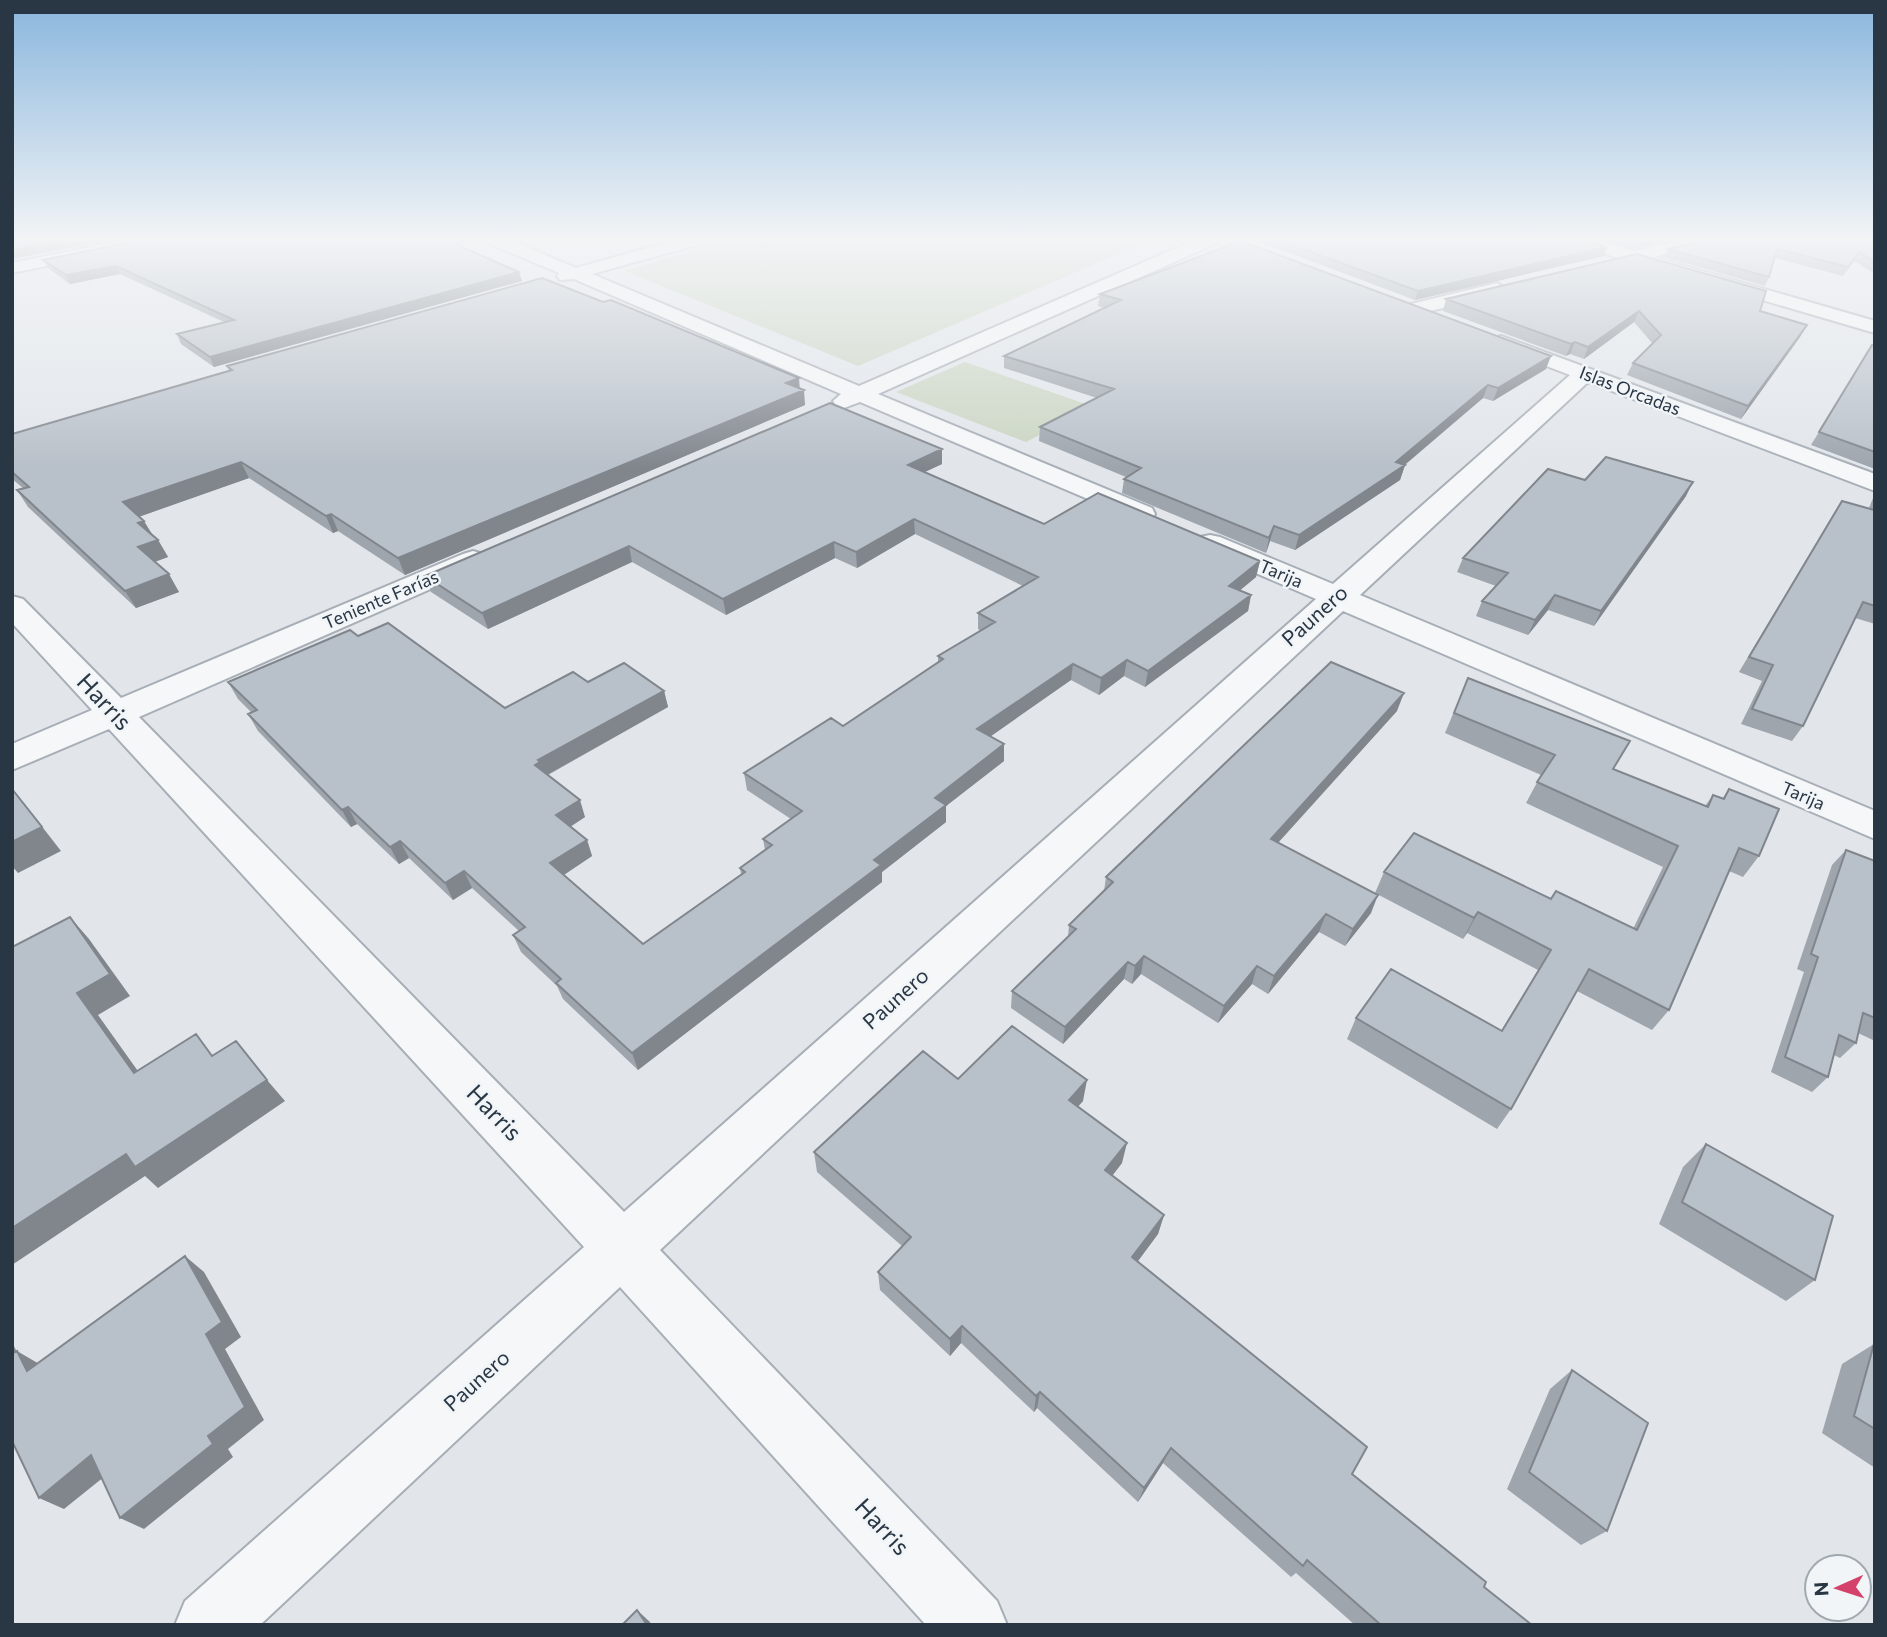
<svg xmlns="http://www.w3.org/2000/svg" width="1887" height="1637" viewBox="0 0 1887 1637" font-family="Commissioner,sans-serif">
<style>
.green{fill:#cad5c2}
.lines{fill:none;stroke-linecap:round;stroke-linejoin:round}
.minor-casing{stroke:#a7aeb6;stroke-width:4}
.minor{fill:#f5f7f9;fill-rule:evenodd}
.wall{fill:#9ea5ad}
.shaded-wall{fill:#81868d}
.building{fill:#b8c0c9;stroke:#81868d;stroke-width:2}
.labels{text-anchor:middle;stroke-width:5;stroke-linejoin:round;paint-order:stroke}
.far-street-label{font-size:18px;fill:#293644;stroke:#f1f5f8}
.street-label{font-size:21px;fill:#293644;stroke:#f1f5f8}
.near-street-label{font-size:24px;fill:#293644;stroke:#f1f5f8}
</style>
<rect width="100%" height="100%" fill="#e2e6eb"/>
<path class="green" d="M731,239H1153L858,366L625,271Z
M965,362L1094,407L1026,442L896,392Z"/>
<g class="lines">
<defs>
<path id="minor" d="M129,239H162L154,244L12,273V263Z
M486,239H508L576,268L679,239H706L704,243L592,274L859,386L1197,239H1219L1217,243L878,394L1152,508L1155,514L1152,520L1142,522L860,402L844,408L836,406L833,401L841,394L574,279L560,280L557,276L559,273L488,243Z
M1566,239H1592L1635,251L1686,239H1715L1713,243L1654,257L1875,321V333L1568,243Z
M1497,283L1506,289L1504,293L1414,315L1404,309L1407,305Z
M1501,336L1875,474V491L1588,382L1360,595L1875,811V839L1343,611L660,1250L997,1601L1007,1625H926L620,1287L260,1625H175L185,1601L584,1247L109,729L12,770V744L92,710L12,623V596L23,599L121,698L463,554L473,551L483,554L487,560L483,566L139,717L624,1212L1316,599L1200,549L1196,543L1200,537L1210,535L1220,537L1333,584L1570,375L1494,346L1491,342L1494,338Z"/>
</defs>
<use href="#minor" class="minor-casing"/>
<use href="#minor" class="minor"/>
</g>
<path class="wall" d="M1263,239H1577L1604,256L1415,300L1263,243Z
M1602,239H1674L1634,248Z
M1875,239V274L1854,261L1843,276L1775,258L1769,277L1765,286L1664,257L1668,249Z
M462,242L463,248L522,281L214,367L181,344L177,334L224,322L120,274L70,284L48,268L43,260Z
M1100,294L1546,369L1493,401L1483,398L1405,465L1400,480L1295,550L1270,541L1266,553L1122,493L1124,479L1126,477L1039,441L1040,427L1097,398L1004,368V356L1104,308L1098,306Z
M1446,299L1760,311L1800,337L1741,419L1627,375L1633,363L1652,343L1634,322L1584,359L1570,354L1566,356L1443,311Z
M1872,345L1875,346V469L1811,445Z
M227,366L800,389L805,405L405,575L338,531L333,533L249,478L140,516L153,535L158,540L168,557L155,562L179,592L136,608L28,507L17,490L23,488L12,479V434L229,371Z
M942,449V464L924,472L1044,524L1260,561L1256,577L1240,590L1251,595L1248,611L1145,687L1124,676L1099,695L1071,680L990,736L1004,744V761L946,806V822L882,872V882L638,1070L563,999L557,986L521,952L513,935L519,931L472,888L453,900L409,858L399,864L357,824L351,827L258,731L248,714L252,713L238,699L228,682L358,636L505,708L588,682L664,691L668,707L548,775L585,817L570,827L587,840L592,856L564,875L643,944L741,874L740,868L765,850L763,839L791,819L747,790L744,773L843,726L938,663V656L981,631L978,629V613L1023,586L915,534L857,568L835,558L726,615L632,562L488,629L431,592L425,576Z
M1585,480L1686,496L1594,626L1548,610L1528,635L1476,616L1482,601L1496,586L1457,572L1463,558Z
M1875,493V624L1855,618L1803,726L1792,741L1741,724L1762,681L1739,672L1833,515L1869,508Z
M1468,678L1613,769L1705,806L1713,795L1722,799L1729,789L1759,856L1743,877L1729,871L1669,1010L1652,1030L1577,991L1511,1109L1497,1129L1347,1039L1356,1018L1501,1031L1538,970L1467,933L1463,939L1375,893L1384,872L1551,899L1633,929L1663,867L1526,803L1541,775L1445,733Z
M1397,711L1278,843L1371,913L1345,946L1319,932L1268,994L1252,984L1218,1023L1141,974L1132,984L1124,979L1063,1044L1011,1008L1012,991L1068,937L1069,925L1104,891L1106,877Z
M1846,850L1875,861V1041L1858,1033L1856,1043L1840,1058L1834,1055L1828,1077L1812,1092L1771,1072L1804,972L1797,969L1832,865Z
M958,1079L1083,1101L1078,1106L1122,1163L1112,1176L1164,1215L1158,1234L1137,1262L1352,1474L1484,1587L1532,1625H1355L1296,1573L1291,1577L1163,1463L1138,1502L1037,1408L1034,1412L961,1343L950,1356L880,1290L878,1272L902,1246L817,1172L814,1152Z
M1706,1144L1815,1280L1786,1301L1659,1224L1683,1167Z
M1874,1344L1875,1345V1468L1822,1433L1842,1364Z
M1572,1370L1607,1531L1581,1545L1507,1489L1550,1389Z"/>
<path class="shaded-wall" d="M68,239H115L12,259V250Z
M1641,239H1674L1634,248L1638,240Z
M1607,247L1604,256L1415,300L1418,291Z
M116,266L120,274L70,284L66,275Z
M519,272L522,281L214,367L210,357Z
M1639,311L1634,322L1584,359L1588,347Z
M1807,325L1800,337L1741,419L1748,406Z
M1575,342L1570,354L1566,356L1571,344Z
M1551,356L1546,369L1493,401L1498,388Z
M799,378L800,392L804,390L805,405L405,575L398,558Z
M1488,385L1483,398L1403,466L1405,465L1400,480L1295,550L1299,535L1396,462Z
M942,449V464L908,480V465Z
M241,462L249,478L133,519L123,502Z
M1693,482L1686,496L1594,626L1601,611Z
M331,514L338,531L333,533L326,516Z
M914,519L915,534L857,568L856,552Z
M144,521L154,538L138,523Z
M1274,526L1270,541L1266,553L1269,538Z
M158,540L168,557L148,564L138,547Z
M834,542L835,558L726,615L723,599Z
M629,546L632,562L488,629L482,613Z
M1260,561L1256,577L1226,602L1229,586Z
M169,574L179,592L136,608L125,591Z
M1251,595L1248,611L1145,687L1148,671Z
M1555,595L1548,610L1528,635L1535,620Z
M1127,660L1124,676L1099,695L1101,678Z
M1073,664L1071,680L977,746V729Z
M664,691L668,707L545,776L535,765L538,760Z
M1404,693L1397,711L1265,857L1271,839Z
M1004,744V761L946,806V822L882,872V882L638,1070L632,1053L874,860L935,798Z
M12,788L61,851L18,873L12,866Z
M580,800L585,817L562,832L556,815Z
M348,807L357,824L351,827L342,810Z
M587,840L592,856L556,880L550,863Z
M400,841L409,858L399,864L390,847Z
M464,871L472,888L453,900L445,883Z
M1378,895L1371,913L1345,946L1353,929Z
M1478,912L1467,933L1463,939L1474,918Z
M1326,914L1319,932L1268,994L1274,976Z
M70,917L89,939L130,996L98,1015L155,1095L134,1073L77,993Z
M1144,956L1141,974L1132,984L1135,966Z
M1128,962L1124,979L1063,1044L1065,1027Z
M1257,966L1252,984L1218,1023L1224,1006Z
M267,1080L285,1101L158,1188L145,1176L12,1265V1228L126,1154Z
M1087,1080L1083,1101L1066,1120L1069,1100Z
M1127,1143L1122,1163L1101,1190L1105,1170Z
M1164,1215L1158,1234L1127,1276L1132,1257Z
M185,1256L204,1272L241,1337L225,1349L264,1420L228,1449L233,1457L144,1529L120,1518L208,1436L206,1334Z
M962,1326L961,1343L950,1356V1339Z
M12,1342L24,1367L12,1376Z
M17,1351L41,1365L27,1371Z
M1040,1392L1037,1408L1034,1412L1036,1396Z
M1171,1448L1163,1463L1138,1502L1144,1488Z
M91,1455L115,1468L64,1509L39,1498Z
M637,1610L650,1622L651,1625H647Z"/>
<path class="building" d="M12,239H68L12,250Z
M146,239H454L462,242L455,244L519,272L210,357L177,334L234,320L116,266L66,275L43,260Z
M1275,239H1577L1607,247L1418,291Z
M1709,239H1875V262L1859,252L1848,267L1777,249L1769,277L1668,249Z
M1241,241L1551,356L1498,388L1488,385L1396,462L1405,465L1299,535L1274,526L1269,538L1124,479L1141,468L1040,427L1114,389L1004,356L1121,300L1100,294Z
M1637,254L1766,291L1760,311L1807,325L1748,406L1633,363L1661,335L1639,311L1588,347L1575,342L1571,344L1446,299Z
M542,278L603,302L611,300L799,378L786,383L804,390L398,558L331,514L326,516L241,462L123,502L144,521L138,523L158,540L138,547L169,574L125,591L17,490L29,487L12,472V434L232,370L227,366Z
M1872,345L1875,346V452L1819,432Z
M830,403L942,449L908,465L1044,524L1098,493L1260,561L1229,586L1251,595L1148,671L1127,660L1101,678L1073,664L977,729L1004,744L935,798L946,805L874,860L881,865L632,1053L556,983L561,979L513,935L525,927L464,871L445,883L400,841L390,847L348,807L342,810L248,714L257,710L228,682L350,630L358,636L388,623L505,708L573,672L588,682L624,663L664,691L538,760L540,762L535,765L580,800L556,815L587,840L550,863L643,944L745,872L740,868L772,845L763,839L802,811L744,773L831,718L843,726L943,659L938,656L995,622L978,613L1038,577L914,519L856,552L834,542L723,599L629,546L482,613L425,576Z
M1606,457L1693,482L1601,611L1555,595L1535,620L1482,601L1508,573L1463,558L1548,469L1585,480Z
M1842,501L1874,510L1875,507V606L1863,602L1803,726L1752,709L1773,665L1749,657Z
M1331,662L1404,693L1271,839L1378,895L1353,929L1326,914L1274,976L1257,966L1224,1006L1144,956L1135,966L1128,962L1065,1027L1012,991L1076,929L1069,925L1113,882L1106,877Z
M1468,678L1630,741L1613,769L1708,807L1713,795L1724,799L1729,789L1779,809L1759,856L1739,848L1669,1010L1589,969L1511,1109L1356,1018L1391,969L1502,1031L1551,950L1478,912L1474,918L1384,872L1414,833L1551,899L1556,891L1637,930L1678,846L1537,782L1555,755L1454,713Z
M12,789L42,827L12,842Z
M1846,850L1875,861V1018L1863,1013L1856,1043L1839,1035L1828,1077L1785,1057L1818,957L1811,954Z
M70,917L110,974L77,993L134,1073L196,1034L212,1056L236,1041L267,1080L135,1167L126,1154L12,1228V947Z
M1012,1026L1087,1080L1069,1100L1127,1143L1105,1170L1164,1215L1132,1257L1367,1447L1352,1474L1486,1582L1484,1587L1532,1625H1381L1307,1560L1303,1566L1171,1448L1144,1488L1040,1392L1036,1396L962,1326L950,1339L878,1272L911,1237L814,1152L923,1051L958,1079Z
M1706,1144L1833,1216L1815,1280L1682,1202Z
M185,1256L222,1322L206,1334L245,1407L208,1436L213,1444L120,1518L91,1455L39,1498L12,1441V1354L17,1351L27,1371Z
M1874,1344L1875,1345V1429L1854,1416Z
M1572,1370L1648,1423L1607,1531L1529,1472Z
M637,1610L647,1625H622Z"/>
<linearGradient id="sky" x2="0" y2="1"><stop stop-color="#89b6dd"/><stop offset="0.51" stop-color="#f2f4f6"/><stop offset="1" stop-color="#f2f4f6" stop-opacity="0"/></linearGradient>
<rect width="1887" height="468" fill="url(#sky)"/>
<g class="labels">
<g class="far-street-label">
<text transform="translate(1630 391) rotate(21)" y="6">Islas Orcadas</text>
<text transform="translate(1281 574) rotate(23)" y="6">Tarija</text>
<text transform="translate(381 600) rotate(-23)" y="6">Teniente Farías</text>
<text transform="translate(1803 796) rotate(23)" y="6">Tarija</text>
</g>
<g class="street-label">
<text transform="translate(1315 616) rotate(-42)" y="7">Paunero</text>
<text transform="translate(896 999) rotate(-42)" y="7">Paunero</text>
<text transform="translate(477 1381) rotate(-42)" y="7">Paunero</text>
</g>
<g class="near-street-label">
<text transform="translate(104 702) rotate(47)" y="8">Harris</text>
<text transform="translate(494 1113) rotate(46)" y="8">Harris</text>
<text transform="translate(882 1527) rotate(47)" y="8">Harris</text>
</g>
</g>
<rect width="1887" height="1637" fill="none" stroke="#293644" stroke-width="28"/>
<g transform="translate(1838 1588) rotate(267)"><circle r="33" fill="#f1f5f8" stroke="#a1a9b0" stroke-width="2"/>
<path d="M0-5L12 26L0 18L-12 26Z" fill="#d4426c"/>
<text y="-10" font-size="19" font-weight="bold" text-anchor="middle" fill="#293644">N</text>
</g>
</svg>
